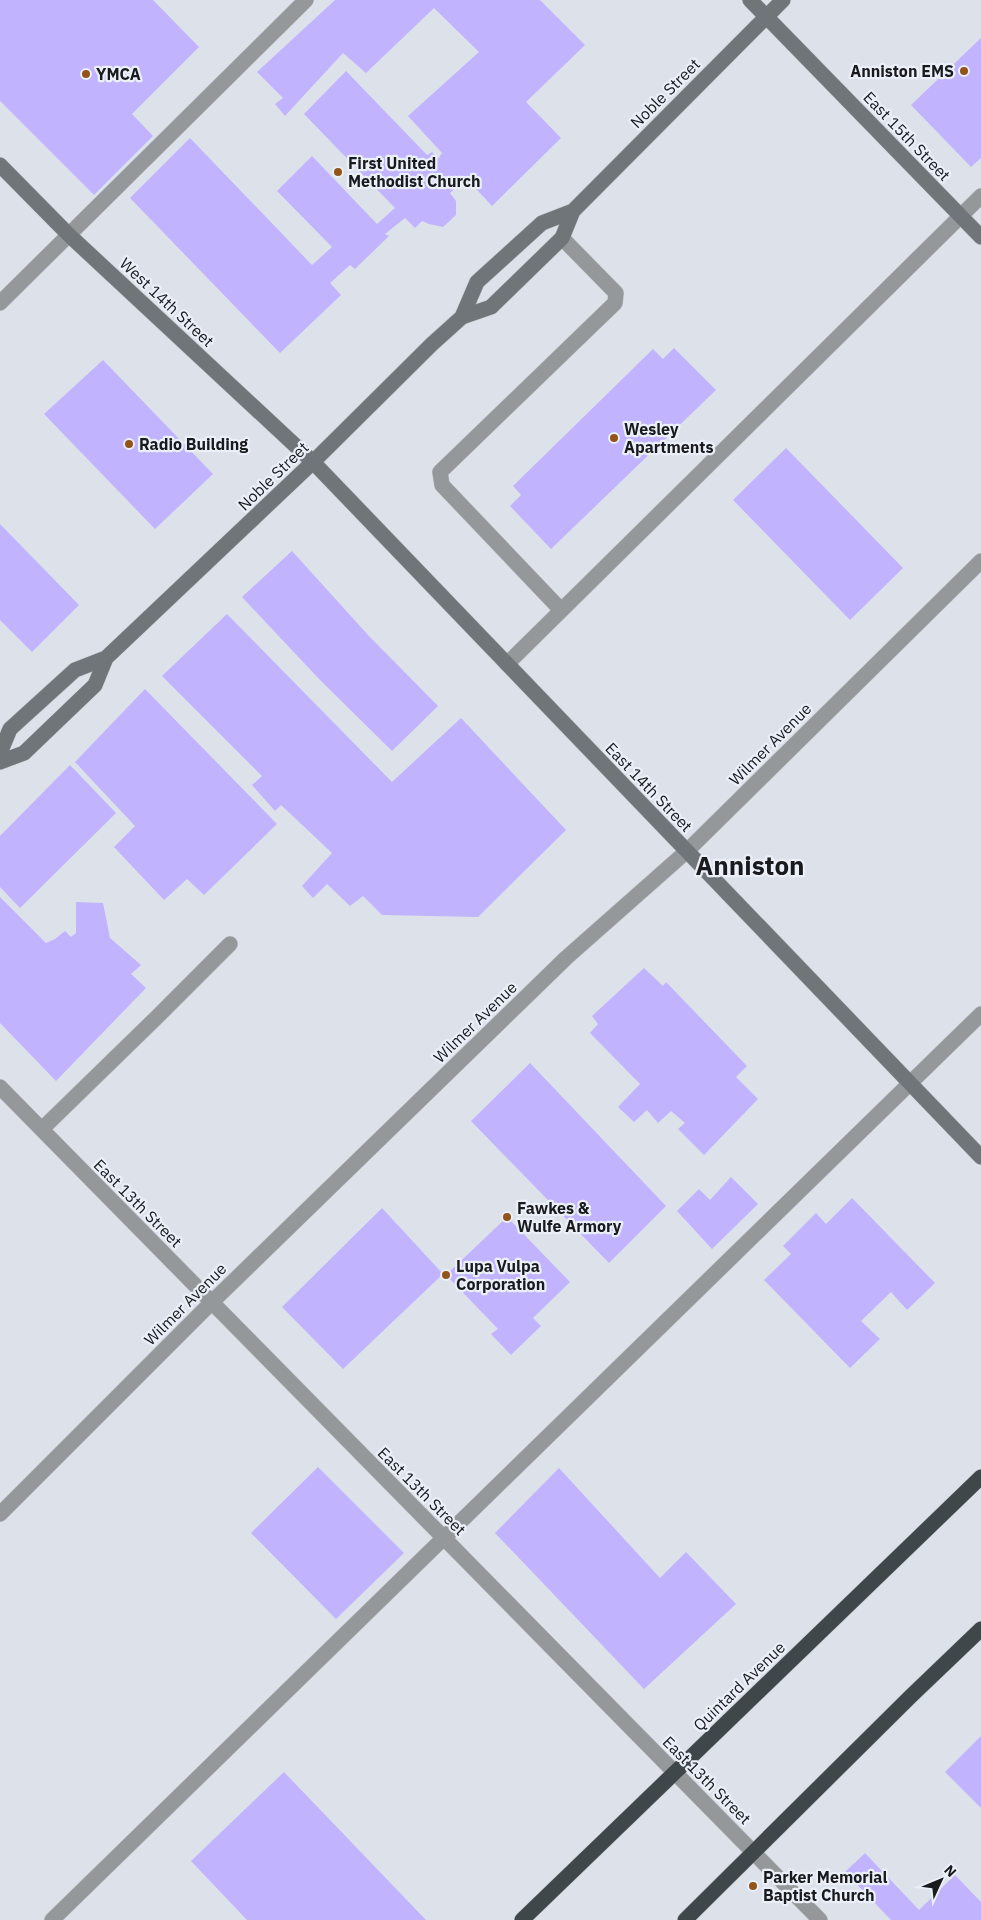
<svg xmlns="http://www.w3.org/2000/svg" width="981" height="1920" viewBox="0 0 981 1920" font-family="'IBM Plex Sans',sans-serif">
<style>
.building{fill:#c1b3fe}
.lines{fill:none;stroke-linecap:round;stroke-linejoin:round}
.lane-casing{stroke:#babec5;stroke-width:16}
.street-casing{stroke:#babec5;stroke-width:16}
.secondary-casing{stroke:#babec5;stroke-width:16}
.highway-casing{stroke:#babec5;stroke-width:16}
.lane{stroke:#94989a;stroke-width:15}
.street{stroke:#94989a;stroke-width:15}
.secondary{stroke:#6f7578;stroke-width:15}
.highway{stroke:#3f474b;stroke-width:15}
.poi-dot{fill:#92541a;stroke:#eaeff8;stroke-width:2}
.labels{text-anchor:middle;stroke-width:4.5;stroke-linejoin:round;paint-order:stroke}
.poi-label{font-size:16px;font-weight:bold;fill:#181a1d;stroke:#eaeff8;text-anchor:start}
.street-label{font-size:16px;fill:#181a1d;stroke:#eaeff8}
.town-label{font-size:26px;font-weight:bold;fill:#181a1d;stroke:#eaeff8}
</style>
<rect width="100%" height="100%" fill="#dde2ea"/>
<path class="building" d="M0,0H153L199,47L132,114L153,136L94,195L0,101Z
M335,0H540L585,45L526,102L561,138L492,206L466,178L450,193L456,201V215L443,227L429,224L422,221L415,228L405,218L385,234L389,236L355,269L350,265L330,283L341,295L280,353L130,198L190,138L312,265L332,247L277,191L312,156L377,224L395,208L304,114L346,71L427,155L432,152L438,159L442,153L408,116L479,52L434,8L366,73L343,53L285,116L275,104L283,98L257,72Z
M981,38V158L971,167L911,105Z
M674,348L716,390L551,549L510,506L521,495L513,486L653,349L663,359Z
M103,360L213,474L155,529L44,414Z
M786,448L903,568L850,620L733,500Z
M0,524L79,605L32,652L0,620Z
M292,551L368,635L438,706L392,751L320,680L242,597Z
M227,614L392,782L461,718L566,830L478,917L382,915L363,896L350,906L327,884L313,898L302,886L332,853L281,805L275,811L252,785L262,776L162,676Z
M145,689L277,824L204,895L187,879L164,900L114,847L135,826L75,762Z
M70,765L116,813L20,908L0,887V836Z
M0,897L46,943L55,939L65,931L71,937L76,933V902L103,903L110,938L141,965L131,974L146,988L56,1081L0,1023Z
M644,968L663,986L666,982L747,1066L736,1077L758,1099L704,1155L678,1129L685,1123L671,1111L658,1123L647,1110L634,1122L618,1107L640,1084L590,1033L598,1024L592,1016Z
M530,1063L666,1206L609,1263L471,1121Z
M731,1177L758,1204L712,1249L677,1211L699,1189L710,1200Z
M852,1198L935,1283L907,1310L891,1292L861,1321L880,1339L850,1368L764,1280L791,1254L783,1246L816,1213L826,1224Z
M382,1208L443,1274L343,1369L282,1307Z
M507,1217L570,1282L533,1318L541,1326L511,1355L491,1334L498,1329L446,1275Z
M318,1467L404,1553L336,1619L251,1533Z
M559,1468L660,1578L686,1552L736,1604L644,1689L495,1533Z
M981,1736V1808L945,1772Z
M284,1772L426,1920H247L191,1861Z
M865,1853L919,1910L955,1875L981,1902V1920H891L845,1872Z"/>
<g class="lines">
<defs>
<path id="lane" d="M0,303L306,0
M561,610L442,485L440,472L615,303L616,293L562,238
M507,664L981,196
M42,1129L155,1019L230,944
M52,1920L981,1014"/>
<path id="street" d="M0,1087L820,1920
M0,1514L212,1302L566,958L687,851L981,561"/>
<path id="secondary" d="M750,0L981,237
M0,165L69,235L313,462L981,1157
M462,317L477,282L542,223L573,211
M0,753L10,729L75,670L106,658L313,462L432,344L462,317L491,307L562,238L573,211L783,0
M0,762L24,753L95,685L106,658"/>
<path id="highway" d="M522,1920L981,1477
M685,1920L910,1697L981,1629"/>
</defs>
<use href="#lane" class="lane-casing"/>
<use href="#street" class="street-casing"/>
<use href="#secondary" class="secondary-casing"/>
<use href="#highway" class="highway-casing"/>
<use href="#lane" class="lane"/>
<use href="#street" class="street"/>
<use href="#secondary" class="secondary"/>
<use href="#highway" class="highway"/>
</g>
<g class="poi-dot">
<circle cx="964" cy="71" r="5"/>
<circle cx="86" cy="74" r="5"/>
<circle cx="338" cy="172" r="5"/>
<circle cx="614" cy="438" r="5"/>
<circle cx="129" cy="444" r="5"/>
<circle cx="507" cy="1217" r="5"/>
<circle cx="446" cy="1275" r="5"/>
<circle cx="753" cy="1886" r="5"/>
</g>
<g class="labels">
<g class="poi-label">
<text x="954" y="77" text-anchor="end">Anniston EMS</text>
<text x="96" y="80">YMCA</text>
<text x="348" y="169">First United<tspan x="348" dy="18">Methodist Church</tspan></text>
<text x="624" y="435">Wesley<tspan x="624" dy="18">Apartments</tspan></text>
<text x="139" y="450">Radio Building</text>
<text x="517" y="1214">Fawkes &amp;<tspan x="517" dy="18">Wulfe Armory</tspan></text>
<text x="456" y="1272">Lupa Vulpa<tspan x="456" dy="18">Corporation</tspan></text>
<text x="763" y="1883">Parker Memorial<tspan x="763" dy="18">Baptist Church</tspan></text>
</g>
<g class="street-label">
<text transform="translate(665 93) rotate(-45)" y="6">Noble Street</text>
<text transform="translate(907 136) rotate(46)" y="6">East 15th Street</text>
<text transform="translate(167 302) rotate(43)" y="6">West 14th Street</text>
<text transform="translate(273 476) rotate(-44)" y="6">Noble Street</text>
<text transform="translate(770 744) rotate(-45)" y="6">Wilmer Avenue</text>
<text transform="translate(649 787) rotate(46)" y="6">East 14th Street</text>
<text transform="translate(475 1022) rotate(-44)" y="6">Wilmer Avenue</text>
<text transform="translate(138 1203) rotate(45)" y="6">East 13th Street</text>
<text transform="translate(185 1304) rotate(-45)" y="6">Wilmer Avenue</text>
<text transform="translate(422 1491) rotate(45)" y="6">East 13th Street</text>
<text transform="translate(739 1686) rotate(-44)" y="6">Quintard Avenue</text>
<text transform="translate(707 1780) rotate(45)" y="6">East 13th Street</text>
</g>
<g class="town-label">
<text x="750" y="875">Anniston</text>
</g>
</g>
<g transform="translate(941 1880) rotate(46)" stroke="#eaeff8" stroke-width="4" paint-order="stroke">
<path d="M0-4L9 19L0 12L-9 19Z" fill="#181a1d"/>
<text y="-8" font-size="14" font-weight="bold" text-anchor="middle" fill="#181a1d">N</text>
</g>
</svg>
